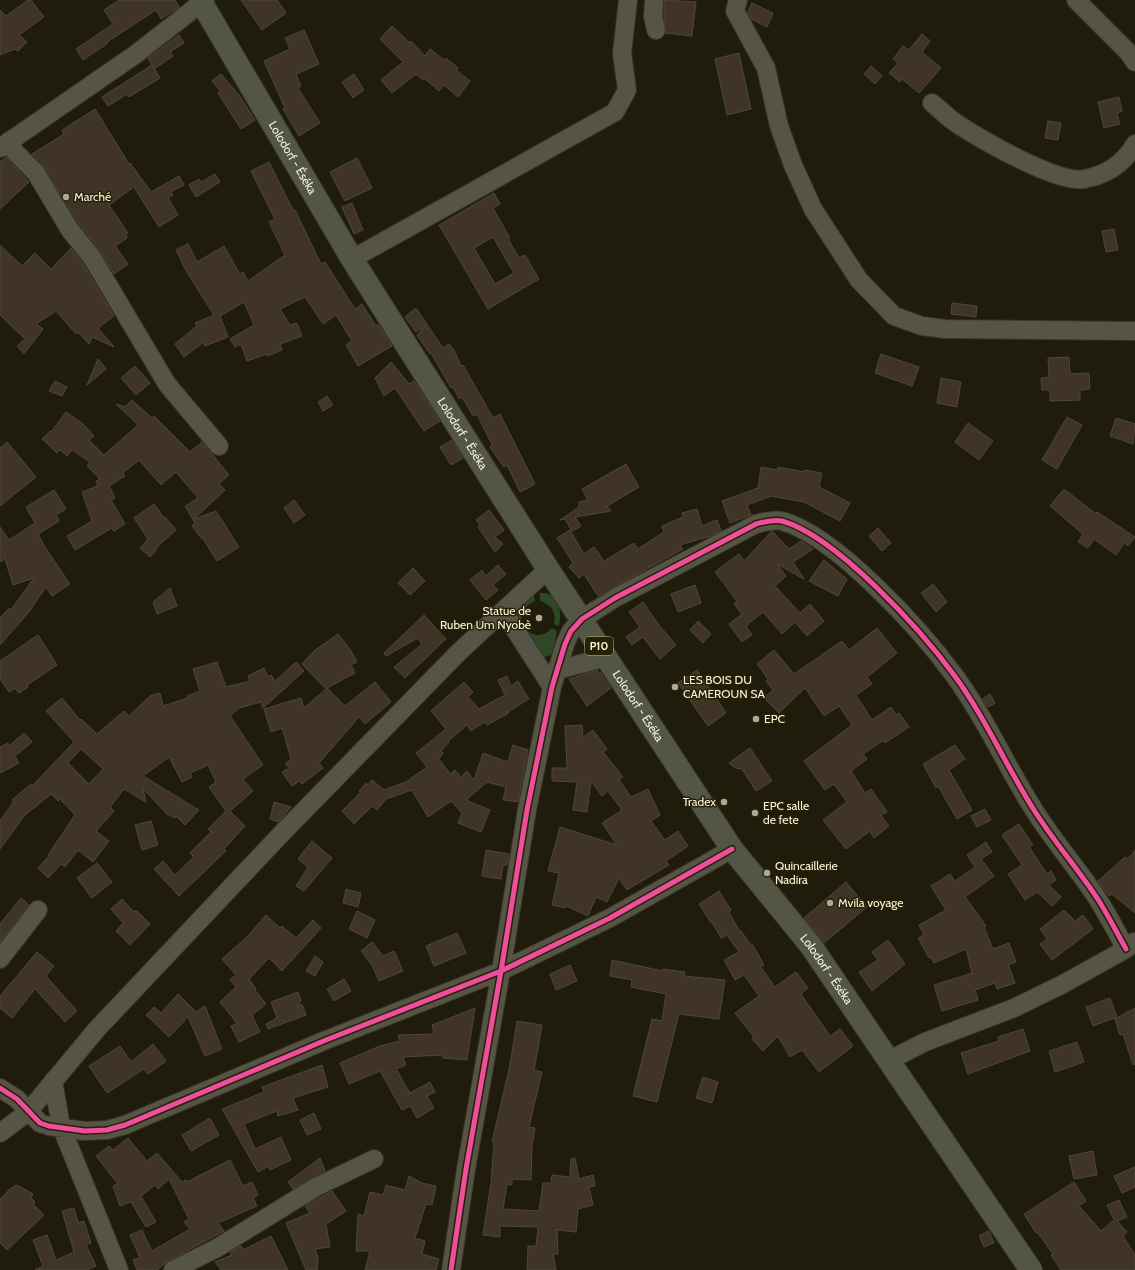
<svg xmlns="http://www.w3.org/2000/svg" width="1135" height="1270" viewBox="0 0 1135 1270" font-family="Cabin,sans-serif">
<style>
.green{fill:#2f4824}
.building{fill:#3f3425;stroke:#4e473c;fill-rule:evenodd}
.lines{fill:none;stroke-linecap:round;stroke-linejoin:round}
.minor-casing{stroke:#38352b;stroke-width:20}
.major-casing{stroke:#38352b;stroke-width:24}
.minor{stroke:#565347;stroke-width:18}
.major{stroke:#535545;stroke-width:22}
.cycleway-casing{stroke:#282103;stroke-width:8}
.cycleway{stroke:#ef4d9e;stroke-width:5}
.poi-dot{fill:#aca896;stroke:#282103;stroke-width:1.5}
.labels{text-anchor:middle;stroke-width:3;stroke-linejoin:round;paint-order:stroke}
.shield{fill:#282103;stroke:#b9b49e;stroke-width:1}
.shield-label{font-size:11px;font-weight:bold;fill:#f7f3e1}
.street-label{font-size:12px;fill:#f7f3e1;stroke:#282103}
.poi-label{font-size:12px;fill:#f7f3e1;stroke:#282103;text-anchor:start}
</style>
<rect width="100%" height="100%" fill="#201c0b"/>
<path class="green" d="M540,593C560,592 562,611 559,626L554,624C557,613 551,604 540,601Z
M534,595L535,601C524,605 520,614 522,625L516,615C517,606 526,599 534,595Z
M552,628L557,631L553,652L551,655L545,657L541,655L526,630C535,637 544,637 552,628Z"/>
<path class="building" d="M28,0H31L44,17L19,35L27,42L18,51L15,49L0,55V10L6,16Z
M119,0H175L179,7L161,19L156,10L107,42L108,43L83,60L76,49L113,24L104,10Z
M241,0H277L286,13L262,30Z
M664,0L696,2L692,36L666,33L664,15Z
M752,3L773,13L767,27L751,19L748,12Z
M392,26L410,43L411,41L425,56L430,49L444,60L446,58L458,68L456,70L470,81L458,97L444,85L439,91L425,79L423,80L416,74L392,93L381,80L403,62L380,39Z
M304,30L319,64L296,74L301,86L298,88L320,123L299,136L283,109L285,108L264,61L290,49L285,38Z
M922,34L930,41L922,52L941,68L919,93L902,79L900,82L889,73L898,63L893,59L903,46L909,50Z
M179,35L184,43L170,52L173,56L154,69L148,58Z
M739,53L751,109L727,115L715,59Z
M152,65L160,78L129,97L127,94L108,106L102,97Z
M871,66L882,76L875,84L864,74Z
M221,74L239,95L255,120L241,129L218,93L221,92L212,81Z
M354,74L364,90L353,98L342,82Z
M1119,97L1122,111L1117,113L1120,124L1104,128L1098,102Z
M95,109L129,164L130,163L151,192L179,176L184,185L171,192L173,195L168,198L178,215L159,227L134,187L109,205L128,233L126,235L127,238L115,246L128,264L114,274L99,249L79,224L45,168L32,154L64,134L62,130Z
M1048,121L1061,123L1058,140L1045,138Z
M6,157L29,182L0,209V162Z
M357,158L372,188L345,201L330,172Z
M269,162L293,210H295L321,264L325,262L355,309L362,304L376,326L378,324L392,346L358,366L346,345L352,341L336,315L323,324L305,297L280,309L290,325L297,323L302,336L280,344L282,350L268,356L267,354L247,361L241,344L235,347L230,339L254,325L244,302L220,316L228,337L205,346L204,342L184,357L175,344L197,326L195,323L214,315L185,269L176,250L188,244L197,262L224,246L240,274L243,272L248,281L285,255L269,222L275,219L251,171Z
M215,174L220,182L196,197L189,185L199,179L201,182Z
M494,193L500,204L493,208L510,238L508,239L519,258L525,255L539,279L488,309L439,225ZM493,237L514,273L495,284L474,248Z
M352,203L363,230L354,234L342,207Z
M1114,229L1118,250L1106,252L1102,231Z
M0,245L22,266L35,253L51,269L71,248L82,262L114,316L98,328L114,347L92,337L89,344L78,332L76,334L56,311L36,324L43,329L24,354L17,346L25,339L0,315Z
M952,303L977,306L976,317L951,314Z
M416,308L443,348L449,344L454,350L461,366L463,365L493,418L500,414L535,484L520,492L507,465L504,467L490,447L492,445L477,414L473,416L462,397L459,399L453,387L451,388L431,353L430,354L417,335L426,326L416,332L405,317Z
M881,354L919,367L912,386L875,373Z
M1069,357L1070,374L1089,373L1090,389L1080,390V400L1050,401V390H1042L1041,378L1049,377L1048,358Z
M98,359L106,369L87,385Z
M391,362L409,384L414,381L440,421L424,431L395,388L384,396L375,378Z
M135,366L150,383L136,395L121,378Z
M941,378L961,382L957,407L937,403Z
M55,381L67,387L62,396L49,391Z
M327,396L333,405L323,411L318,402Z
M132,400L152,418L154,416L190,452L202,442L229,475L219,484L225,490L194,519L216,511L239,547L217,561L202,537L201,538L192,526L195,523L185,506L198,498L176,472L161,485L139,460L123,473L125,476L109,486L115,498L111,500L125,524L114,531L112,528L75,550L67,536L92,521L82,492L98,486L96,481L100,479L87,466L90,462L72,450L67,456L60,450L57,453L42,439L50,431L51,432L66,412L83,424L94,436L89,440L104,455L138,425L116,404L125,407Z
M1067,417L1082,425L1057,469L1042,460Z
M1116,418L1135,424L1133,444L1110,436Z
M968,423L993,441L979,460L955,442Z
M452,440L463,458L451,465L440,447Z
M7,442L36,477L0,506V448Z
M626,464L639,487L607,506L611,511L575,517L581,526L572,531L565,519L560,520L579,507V502L588,500L582,489Z
M761,467L777,470L778,467L805,472V470L822,473L819,487L850,503L840,521L804,502L771,496L747,505L751,515L730,523L722,501L758,488Z
M1064,489L1096,514L1097,512L1135,537L1128,546L1124,543L1116,555L1094,539L1088,548L1078,542L1083,534L1050,506Z
M54,490L66,509L56,515L59,521L40,533L39,536L46,549L70,584L52,596L46,587L29,612L0,645V618L9,608L11,610L34,578L13,585L5,559L0,562V527L9,540L35,523L26,507Z
M294,500L305,515L294,523L284,508Z
M154,504L164,518L165,517L176,530L156,548L157,549L150,557L140,548L148,539L134,518Z
M697,509L702,526L717,520L721,531L711,536L680,545L683,549L598,596L584,574L579,578L569,567L573,563L557,538L570,530L584,554L594,547L604,561L634,543L638,549L664,532L662,526L683,517L682,513Z
M489,510L504,530L495,537L503,544L495,552L478,527L480,525L476,520Z
M878,528L891,543L882,551L869,536Z
M772,531L789,549L801,541L813,549L793,562L804,579L777,564L786,576L775,586L800,613L810,604L824,621L807,636L795,622L782,634L763,612L746,626L752,635L742,642L729,624L742,614L734,604L737,601L715,572L739,554L744,561Z
M824,560L847,579L838,596L809,581Z
M498,565L506,574L493,585L498,590L486,600L470,580L482,570L486,576Z
M413,568L425,581L410,595L398,583Z
M933,584L947,602L936,612L921,593Z
M695,585L701,603L678,612L671,594Z
M170,588L177,606L157,614L153,602Z
M643,602L658,624L676,645L660,659L643,637L632,645L626,637L640,627L629,612Z
M424,615L446,639L405,678L394,667L422,644L418,638L386,656L384,653Z
M698,621L711,634L703,643L690,630Z
M877,628L897,653L867,677L872,684L856,695L872,720L891,707L896,715L899,713L909,727L885,743L884,740L863,754L867,759L851,771L865,793L871,789L887,812L881,815L889,826L874,838L870,831L846,849L823,820L847,802L834,784L825,790L804,761L852,725L839,706L824,716L805,688L779,713L764,698L773,690L766,681L768,679L757,664L774,650L794,674L842,641L849,650Z
M338,634L350,649L357,662L351,665L355,673L327,688L345,706L375,682L391,702L365,724L359,717L319,763L323,768L302,784L299,781L292,786L282,772L289,768L285,764L291,759L282,728L271,732L264,709L301,698L304,708L326,689L302,664L314,651Z
M38,635L57,665L27,685L28,687L19,693L15,688L9,692L0,679V661Z
M217,662L226,687L250,681L248,676L264,668L268,677L271,675L275,681L296,662L304,671L263,708L261,702L239,708L230,716L263,765L243,779L253,791L230,811L245,826L224,849L226,851L179,896L154,869L163,861L175,875L194,857L190,853L211,832L208,829L226,811L209,787L216,782L208,765L190,773L192,777L182,782L169,757L143,776L199,810L185,825L176,816L175,818L167,814L143,789L146,802L124,789L110,807L114,811L96,831L109,841L93,862L78,850L65,867L61,864L48,878L38,868L49,856L48,855L75,815L60,799L58,801L51,794L24,816L0,849V821L14,801L12,800L31,784L33,785L74,742L46,711L62,698L80,720L81,719L97,734L124,711L129,716L150,696L160,693L163,706L188,698L187,696L200,691L193,669ZM81,749L103,769L89,784L68,763Z
M597,670L599,673L600,672L611,688L587,706L569,679Z
M697,670L726,713L708,726L678,683Z
M507,676L511,686L518,681L529,699L506,713H509L487,725L485,722L471,731L467,725L448,741L449,742L441,751L443,753L439,759L450,774L455,770L461,777L467,771L474,780L483,753L508,762L513,745L528,750L518,802L503,800L506,787L487,782L466,800L490,810L481,832L458,823L462,813L451,801L428,817L412,790L386,799L377,810L372,806L354,824L342,811L361,792L359,791L366,783L368,785L372,780L384,790L406,782L427,767L416,753L446,729L431,711L464,682L473,692L468,697L479,709L505,695L498,680Z
M990,694L995,703L988,707L982,699Z
M582,725L583,737L593,730L607,749L603,752L623,777L619,780L631,797L648,789L660,815L651,821L665,840L678,831L688,846L666,861L669,865L627,890L619,878L607,902L596,897L588,916L566,906L565,908L552,905L559,873L548,871L560,827L617,845L602,823L622,810L608,791L602,796L591,781L587,812L573,810L577,782L552,781V768H567L565,726Z
M24,733L32,742L15,756L19,763L0,773V747L8,743L9,746Z
M955,745L965,759L949,770L972,810L957,819L938,786L936,788L923,764Z
M750,748L772,781L756,791L742,769L735,768L729,763Z
M274,802L291,807L279,822L270,819Z
M985,809L991,820L977,827L971,816Z
M151,821L158,845L142,850L135,825Z
M1019,824L1033,845L1029,847L1047,874L1051,871L1056,880L1049,885L1061,897L1052,906L1037,892L1025,900L1008,874L1022,865L1002,835Z
M312,841L332,858L304,891L296,886L308,867L298,859Z
M986,842L992,852L981,859L994,876L965,897L986,926L984,927L993,949L1009,943L1016,962L1009,964V967L1015,983L997,989L995,983L975,990L978,1000L942,1011L934,985L972,973L966,949L934,963L931,957L929,958L918,938L924,935L919,925L946,910L931,886L950,874L955,881L975,867L967,855Z
M486,850L509,854L507,865H503L501,879L482,876Z
M1135,850V913L1112,894L1109,896L1098,881L1125,857L1128,859Z
M97,863L112,882L92,898L77,878Z
M846,882L867,907L824,943L804,918Z
M346,889L361,893L358,907L343,903Z
M719,891L731,910L729,912L740,932L741,931L751,945H753L764,965L760,966L775,987L796,972L808,988L801,994L830,1036L840,1029L853,1046L819,1072L802,1050L790,1057L778,1036L763,1051L752,1039L754,1037L735,1013L759,996L744,975L735,980L724,960L739,952L727,935L721,938L712,922L711,923L699,904Z
M21,898L29,905L0,942V924Z
M122,899L134,912L136,910L150,924L130,945L116,931L123,923L111,909Z
M1064,910L1075,921L1083,915L1093,929L1052,960L1040,944L1047,939L1040,929Z
M357,911L375,920L367,938L349,929Z
M266,915L280,928L282,926L296,938L313,920L321,928L282,971L269,958L249,979L256,989L255,990L266,1004L252,1015L260,1032L239,1042L231,1026L237,1023L220,1002L236,987L230,980L236,975L222,959L247,937Z
M457,933L466,953L434,966L426,946Z
M888,940L905,964L872,991L859,972L878,960L872,952Z
M372,942L383,956L394,951L403,971L379,981L372,965L361,951Z
M37,952L54,966L46,976L77,1011L65,1022L35,989L12,1018L0,1008V996Z
M315,956L323,962L315,976L306,971Z
M612,960L663,971V969L685,972L684,976L725,980L719,1019L679,1014L657,1102L633,1096L652,1019L662,1021L666,994L631,987L632,980L610,976Z
M570,965L577,981L556,990L550,974Z
M344,979L351,991L334,1001L327,989Z
M298,992L301,1000L297,1007L302,1004L306,1015L268,1029L266,1024L277,1018L271,1002Z
M178,994L196,1012L205,1006L222,1049L205,1056L188,1017L169,1037L146,1015L154,1007L161,1013Z
M1110,998L1117,1017L1093,1026L1086,1007Z
M475,1008L467,1060L443,1058V1055L403,1057L406,1065L396,1069L410,1093L430,1082L435,1092L427,1096L434,1108L417,1118L410,1106L402,1110L380,1071L349,1084L340,1063L380,1046L400,1041L398,1035L434,1034L432,1025Z
M1135,1008V1064L1133,1065L1123,1034L1120,1035L1115,1019Z
M517,1021L542,1025L534,1070L542,1072L529,1127L535,1128L532,1146L531,1180L512,1179V1185L507,1184L503,1209L539,1211L543,1183H551L552,1175L570,1177L571,1159L575,1158L579,1179L593,1175L595,1186L589,1187L593,1205L578,1209L576,1232L557,1230L558,1254H553L556,1270H527L528,1246H536L538,1227L500,1226V1237L483,1235L491,1183L494,1143L492,1142L510,1065Z
M1023,1029L1030,1051L968,1074L961,1053L999,1041L998,1037Z
M1077,1042L1084,1062L1055,1072L1049,1051Z
M153,1044L166,1061L148,1074L144,1069L107,1093L89,1066L120,1046L131,1062Z
M322,1065L328,1087L293,1098L298,1110L278,1116L277,1111L244,1124L255,1149L281,1137L291,1160L270,1170L269,1166L258,1172L222,1109L264,1092L262,1087Z
M703,1077L718,1082L712,1103L696,1098Z
M314,1113L321,1129L307,1135L300,1120Z
M210,1118L219,1135L191,1151L182,1135Z
M128,1138L147,1161L157,1153L182,1182L186,1180L187,1182L230,1160L243,1186L252,1182L258,1195L253,1198L257,1206L218,1223L224,1231L168,1261L157,1270H137L133,1260L140,1258L130,1235L142,1230L152,1251L190,1229L184,1222L189,1219L169,1179L158,1189L155,1185L141,1196L156,1222L146,1227L131,1202L120,1206L113,1186L118,1184L96,1156L109,1146L113,1150Z
M1093,1151L1097,1175L1074,1179L1069,1156Z
M320,1158L325,1171L293,1189L288,1182Z
M1135,1167V1187L1122,1193L1114,1176Z
M409,1176L422,1183L436,1186L432,1205L426,1204L415,1238L425,1241L422,1254L439,1259L436,1270H365L370,1251H356L358,1214L364,1216L370,1192L383,1195L386,1185L405,1190Z
M1074,1182L1086,1201L1079,1206L1101,1231L1114,1220L1107,1205L1119,1200L1127,1217L1117,1221L1127,1232L1123,1236L1135,1255V1270H1061L1051,1255L1053,1254L1037,1232L1036,1233L1024,1214Z
M17,1185L33,1194L31,1198L35,1202L33,1204L44,1215L7,1250L0,1243V1199L11,1188Z
M332,1191L346,1211L326,1224L330,1247L315,1249L318,1258L317,1270H306L286,1223L310,1213L305,1206Z
M74,1208L78,1223L84,1221L91,1243L86,1245L96,1266L87,1270H35L43,1266L33,1240L47,1235L56,1260L74,1252L62,1211Z
M989,1231L994,1243L984,1247L979,1236Z
M271,1236L288,1270H221L215,1262L232,1255L230,1252L241,1246L243,1250Z"/>
<g class="lines">
<defs>
<path id="minor" d="M654,0L653,16L656,30
M738,0L735,11L766,68L779,126L793,165L813,209L859,280L894,316L922,326L945,329L1135,331
M1076,0L1128,52L1135,62
M932,103C941,110 949,119 959,125C982,140 1058,184 1084,179C1107,175 1124,163 1135,144
M9,141L15,152L36,173L70,230L91,256L167,384L219,446
M0,148L136,54L205,0
M352,259L615,112L627,90L622,53L628,0
M503,611L552,687
M557,670L607,657
M0,959L38,910
M888,1061L925,1042L1014,1008L1063,984L1126,949L1134,942
M53,1081L61,1126L119,1270
M0,1088L17,1099L40,1123L49,1126L85,1131L107,1130L125,1125L326,1040L501,971L610,918L732,849
M0,1133L28,1112L97,1029L284,831L458,653L548,569
M173,1270L217,1248L316,1187L374,1159
M451,1270L466,1169L501,971L527,810L552,687L565,644L571,631L582,619L615,598L756,524C764,522 773,519 782,521C836,536 921,630 954,675C985,717 1006,766 1034,810C1054,842 1079,870 1099,901C1109,917 1117,933 1126,949"/>
<g id="major">
<path id="s1" d="M200,0L352,259L548,569L732,849L811,946L1031,1270"/>
</g>
</defs>
<use href="#minor" class="minor-casing"/>
<use href="#major" class="major-casing"/>
<use href="#minor" class="minor"/>
<use href="#major" class="major"/>
<defs>
<path id="cycleway" d="M0,1088L17,1099L40,1123L49,1126L85,1131L107,1130L125,1125L326,1040L501,971L610,918L732,849
M451,1270L466,1169L501,971L527,810L552,687L565,644L571,631L582,619L615,598L756,524C764,522 773,519 782,521C836,536 921,630 954,675C985,717 1006,766 1034,810C1054,842 1079,870 1099,901C1109,917 1117,933 1126,949"/>
</defs>
<use href="#cycleway" class="cycleway-casing"/>
<use href="#cycleway" class="cycleway"/>
</g>
<g class="poi-dot">
<circle cx="66" cy="197" r="4"/>
<circle cx="539" cy="618" r="4"/>
<circle cx="675" cy="687" r="4"/>
<circle cx="756" cy="719" r="4"/>
<circle cx="724" cy="802" r="4"/>
<circle cx="755" cy="813" r="4"/>
<circle cx="767" cy="873" r="4"/>
<circle cx="830" cy="903" r="4"/>
</g>
<g class="labels">
<rect class="shield" x="585" y="637" width="28" height="18" rx="3"/>
<g class="shield-label">
<text x="599" y="650">P10</text>
</g>
<g class="street-label">
<text dy="4" stroke="none"><textPath href="#s1" startOffset="183">Lolodorf - Éséka</textPath></text>
<text dy="4" stroke="none"><textPath href="#s1" startOffset="507">Lolodorf - Éséka</textPath></text>
<text dy="4" stroke="none"><textPath href="#s1" startOffset="831">Lolodorf - Éséka</textPath></text>
<text dy="4" stroke="none"><textPath href="#s1" startOffset="1155">Lolodorf - Éséka</textPath></text>
</g>
<g class="poi-label">
<text x="74" y="201">Marché</text>
<text x="531" y="615" text-anchor="end">Statue de<tspan x="531" dy="14">Ruben Um Nyobè</tspan></text>
<text x="683" y="684">LES BOIS DU<tspan x="683" dy="14">CAMEROUN SA</tspan></text>
<text x="764" y="723">EPC</text>
<text x="716" y="806" text-anchor="end">Tradex</text>
<text x="763" y="810">EPC salle<tspan x="763" dy="14">de fete</tspan></text>
<text x="775" y="870">Quincaillerie<tspan x="775" dy="14">Nadira</tspan></text>
<text x="838" y="907">Mvila voyage</text>
</g>
</g>
</svg>
